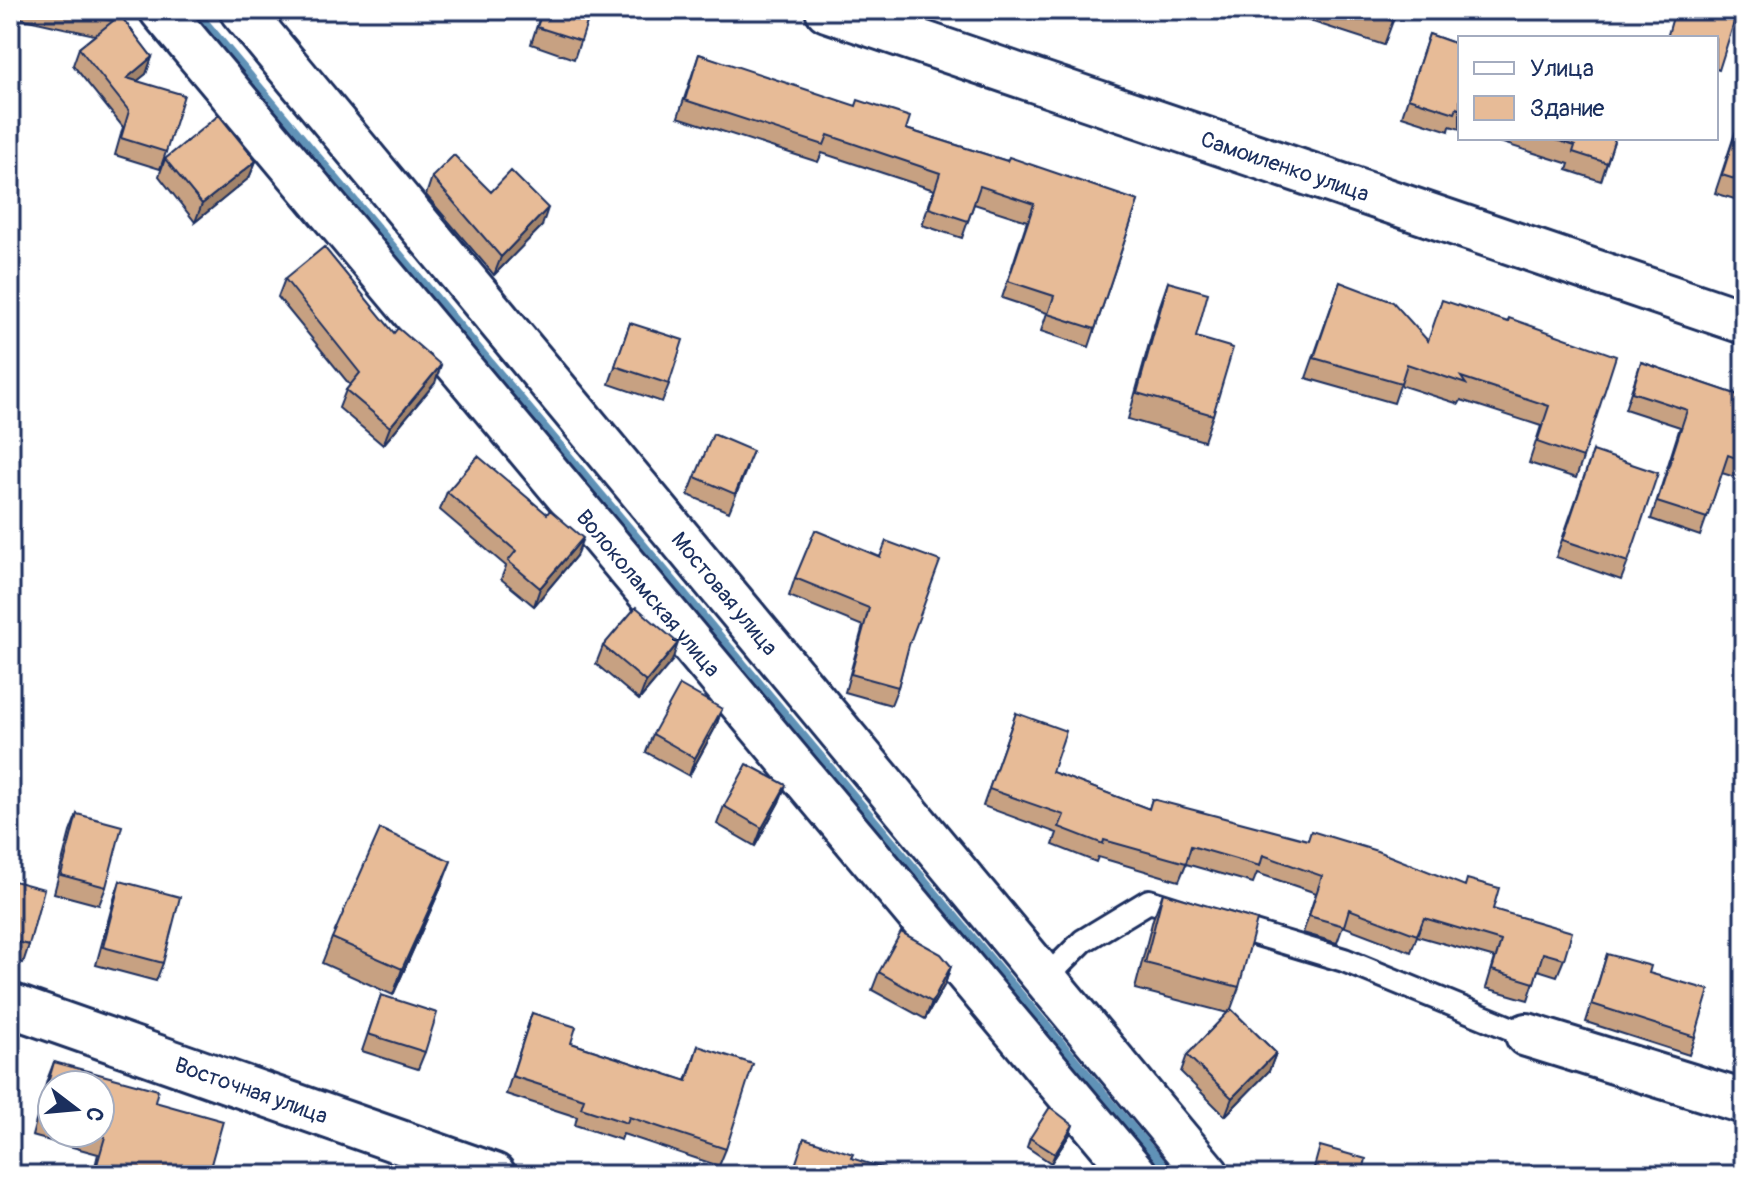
<svg xmlns="http://www.w3.org/2000/svg" width="1754" height="1185" viewBox="0 0 1754 1185" font-family="Pangolin,sans-serif">
<style>
.lines{fill:none;stroke-linecap:round;stroke-linejoin:round}
.stream{stroke:#6192b7;stroke-width:11}
.lane-casing{stroke:#1b2f5e;stroke-width:28}
.street-casing{stroke:#1b2f5e;stroke-width:48}
.lane{stroke:#fff;stroke-width:22}
.street{stroke:#fff;stroke-width:42}
.wall{fill:#c7a182;stroke:#1b2f5e;stroke-width:2;fill-rule:evenodd}
.shaded-wall{fill:#a2836a;stroke:#1b2f5e;stroke-width:2}
.building{fill:#e7bb97;stroke:#1b2f5e;stroke-width:2}
.labels{text-anchor:middle;stroke-width:7;stroke-linejoin:round;paint-order:stroke}
.street-label{font-size:22px;fill:#1b2f5e;stroke:#fff}
</style>
<rect width="100%" height="100%" fill="#fff"/>
<filter id="ink" filterUnits="userSpaceOnUse"><feTurbulence type="fractalNoise" baseFrequency=".0125" numOctaves="2"/><feDisplacementMap in="SourceGraphic" scale="16" xChannelSelector="R" yChannelSelector="G"/><feConvolveMatrix kernelMatrix="1 2 1 2 8 2 1 2 1" color-interpolation-filters="sRGB"/></filter>
<g filter="url(#ink)">
<g class="lines">
<path class="stream" d="M193,10L1170,1175"/>
<defs>
<path id="lane" d="M1224,924L1344,960L1527,1035
M1045,979L1083,941L1149,901L1187,913"/>
<g id="street">
<path id="s1" d="M161,10L1136,1175"/>
<path id="s2" d="M241,10L1208,1175"/>
<path id="s3" d="M827,10L1744,322"/>
<path id="s4" d="M10,1005L494,1175"/>
<path d="M1527,1035L1744,1102"/>
</g>
</defs>
<use href="#lane" class="lane-casing"/>
<use href="#street" class="street-casing"/>
<use href="#lane" class="lane"/>
<use href="#street" class="street"/>
</g>
<path class="wall" d="M10,10H116L152,57L146,74L137,81L166,152L160,169L115,155L123,127L73,65L79,48L95,35L10,16Z
M542,10H591L574,59L531,44Z
M1276,10H1397L1384,45Z
M1429,34L1460,45V129L1450,126L1449,131L1402,116Z
M699,54L906,129L1007,161L1138,201L1089,347L1041,331L1047,313L1002,298L1027,221L974,204L962,238L922,225L934,190L822,153L818,162L678,117Z
M1744,106V202L1715,193Z
M1487,138H1615L1601,181L1567,170L1569,164Z
M165,159L256,161L249,178L195,222L159,176Z
M432,177L542,226L494,275L426,195Z
M285,279L394,333L435,383L383,445L339,408L346,390L350,385L278,297Z
M1168,282L1196,337L1213,415L1204,441L1128,419L1159,308Z
M1340,282L1428,340L1508,322L1583,458L1576,478L1529,463L1541,426L1461,400L1459,404L1400,385L1394,403L1306,378Z
M630,323L669,384L662,402L609,384Z
M1641,362L1744,397V480L1722,473L1700,536L1651,519L1680,427L1625,409Z
M1593,451L1628,562L1621,580L1556,557Z
M747,468L729,512L688,495L695,477Z
M447,492L576,556L534,606L501,579L506,566L440,510Z
M880,557L908,647L898,687L891,705L845,692L863,626L789,596L795,578Z
M603,646L672,661L639,700L596,664Z
M722,709L716,726L689,776L646,752L653,734Z
M1016,713L1052,772L1149,809L1152,799L1493,909L1564,959L1557,976L1538,970L1528,1000L1486,988L1495,958L1417,936L1411,952L1343,926L1337,943L1303,933L1316,893L1257,873L1253,883L1186,864L1179,881L1098,857L1096,862L1053,845L1057,833L983,806Z
M779,802L755,846L717,824L724,806Z
M77,814L106,887L99,905L54,893L70,832Z
M10,880L29,945L23,963L10,960Z
M120,881L163,963L156,981L96,965L114,899Z
M441,887L393,995L322,963L332,938Z
M1163,893L1239,987L1231,1009L1276,1053L1269,1071L1225,1116L1181,1072L1187,1055L1228,1013L1135,989L1153,919Z
M1607,954L1695,1037L1689,1055L1586,1022Z
M951,966L945,984L925,1019L872,990L879,972Z
M381,995L425,1052L418,1069L362,1051Z
M532,1013L571,1043L686,1081L698,1046L726,1149L719,1166L623,1134L621,1140L575,1125L577,1117L506,1094Z
M54,1062L155,1102L208,1175H93L98,1154L32,1136L47,1080ZM52,1085L100,1133H52Z
M1070,1134L1051,1163L1027,1147L1030,1138Z"/>
<path class="shaded-wall" d="M152,57L146,74L121,94L127,78Z
M256,161L249,178L195,222L202,204Z
M548,208L542,226L494,275L501,257Z
M441,365L435,383L383,445L390,427Z
M583,538L576,556L534,606L540,588Z
M678,643L672,661L639,700L646,682Z
M722,709L716,726L689,776L695,758Z
M786,785L779,802L755,846L762,828Z
M451,861L441,887L393,995L402,969Z
M951,966L945,984L925,1019L932,1002Z
M1276,1053L1269,1071L1225,1116L1232,1098Z
M1073,1125L1070,1134L1051,1163L1055,1154Z"/>
<path class="building" d="M64,10H116L152,57L127,78L184,95L166,152L121,138L129,111L79,48L113,21Z
M543,10H591L581,41L537,27Z
M1359,10H1397L1393,21Z
M1675,10H1738L1719,70L1716,69V38H1667Z
M1429,34L1460,45V110L1457,108L1455,113L1408,98Z
M699,54L856,106L858,100L910,117L906,129L1007,161L1009,157L1138,201L1095,329L1048,314L1054,296L1008,281L1034,204L980,186L968,221L929,208L940,173L828,135L824,145L685,100Z
M1744,106V182L1722,175Z
M219,115L256,161L202,204L165,159Z
M1550,138H1615L1607,163L1573,152L1575,146Z
M454,155L491,192L511,171L548,208L501,257L432,177Z
M324,247L394,333L398,328L441,365L390,427L346,390L360,373L285,279Z
M1168,282L1208,293L1196,337L1233,348L1213,415L1137,393Z
M1340,282L1393,302L1428,341L1442,300L1508,322L1509,318L1616,356L1583,458L1537,442L1549,406L1461,377L1466,384L1407,364L1401,383L1314,358Z
M630,323L683,340L669,384L615,366Z
M1641,362L1744,397V461L1728,455L1707,518L1657,502L1687,410L1632,392Z
M713,434L753,451L735,494L695,477Z
M1593,451L1658,473L1628,562L1563,540Z
M478,456L547,514L550,510L583,538L540,588L508,561L516,551L447,492Z
M815,530L880,557L886,541L940,561L909,645L898,687L851,674L869,608L795,578Z
M636,607L678,643L646,682L603,646Z
M680,685L722,709L695,758L653,734Z
M1016,713L1066,731L1052,772L1149,809L1152,799L1308,840L1311,831L1377,851L1465,886L1467,879L1499,888L1493,909L1572,932L1564,959L1543,953L1534,983L1492,970L1501,941L1424,918L1417,935L1349,909L1344,926L1309,916L1322,876L1263,855L1260,866L1191,846L1186,863L1104,840L1103,844L1059,827L1064,815L989,789Z
M747,764L786,785L762,828L724,806Z
M77,814L122,826L106,887L61,875Z
M380,829L451,861L402,969L332,938Z
M10,880L44,889L29,945L10,940Z
M120,881L180,897L163,963L103,947Z
M1163,893L1257,920L1239,987L1145,963Z
M901,932L941,954L951,966L932,1002L879,972Z
M1607,954L1651,966L1649,973L1709,990L1695,1037L1592,1004Z
M381,995L437,1013L425,1052L368,1034Z
M1231,1009L1276,1053L1232,1098L1187,1055Z
M532,1013L576,1027L571,1043L687,1081L698,1046L753,1064L726,1149L629,1117L627,1123L581,1108L584,1099L512,1076Z
M54,1062L158,1090L155,1102L223,1121L208,1175H94L105,1137L92,1133H100V1085H52V1122L38,1118Z
M10,1091L18,1093L10,1124Z
M1050,1107L1073,1125L1055,1154L1030,1138Z
M804,1138L853,1154L851,1158L904,1175H792Z
M1320,1146L1366,1159L1362,1175H1312Z"/>
</g>
<g class="labels">
<g class="street-label">
<text dy="8" stroke="none"><textPath href="#s3" startOffset="484">Самоиленко улица</textPath></text>
<text dy="8" stroke="none"><textPath href="#s2" startOffset="758">Мостовая улица</textPath></text>
<text dy="8" stroke="none"><textPath href="#s1" startOffset="760">Волоколамская улица</textPath></text>
<text dy="8" stroke="none"><textPath href="#s4" startOffset="256">Восточная улица</textPath></text>
</g>
</g>
<rect width="1754" height="1185" fill="none" stroke="#fff" stroke-width="40"/>
<rect x="20" y="20" width="1714" height="1145" fill="none" stroke="#1b2f5e" stroke-width="3" filter="url(#ink)"/>
<rect x="1458" y="36" width="260" height="104" fill="#ffffff" stroke="#a4acbf" stroke-width="2"/>
<rect x="1474" y="62" width="40" height="12" fill="#ffffff" stroke="#a4acbf" stroke-width="2"/>
<text x="1530" y="76" font-size="24" fill="#1b2f5e">Улица</text>
<rect x="1474" y="96" width="40" height="24" fill="#e7bb97" stroke="#a4acbf" stroke-width="2"/>
<text x="1530" y="116" font-size="24" fill="#1b2f5e">Здание</text>
<g transform="translate(76 1109) rotate(106)"><circle r="38" fill="#ffffff" stroke="#a4acbf" stroke-width="2"/>
<path d="M0-6L14 30L0 20L-14 30Z" fill="#1b2f5e"/>
<text y="-12" font-size="22" font-weight="bold" text-anchor="middle" fill="#1b2f5e">С</text>
</g>
</svg>
